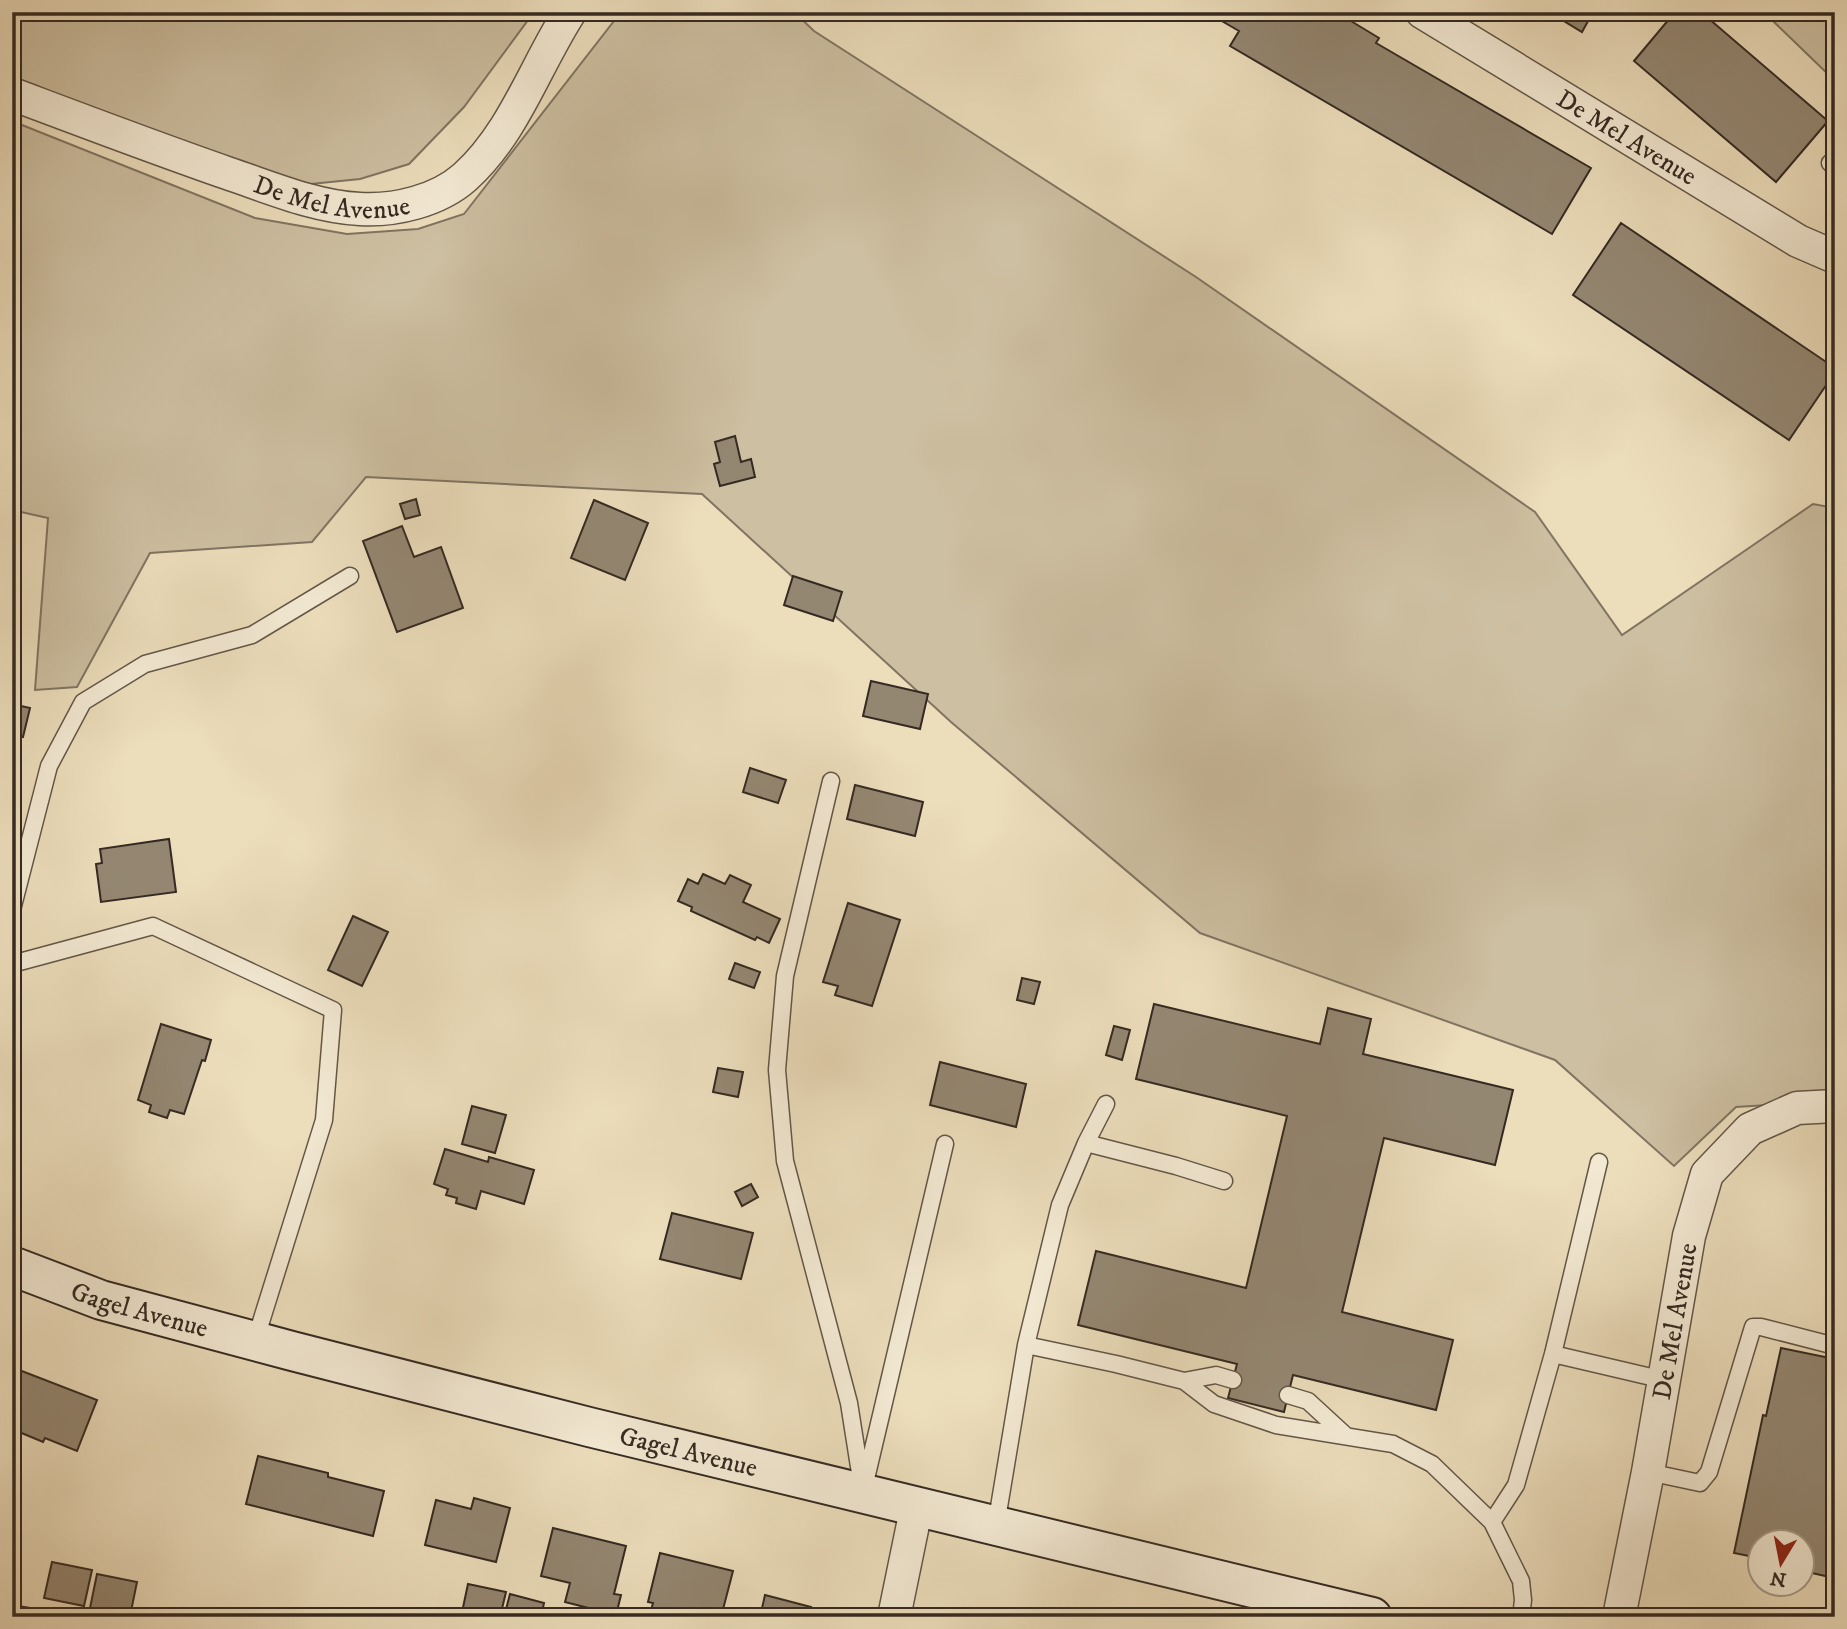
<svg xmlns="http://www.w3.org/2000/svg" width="1847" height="1629" viewBox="0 0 1847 1629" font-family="'IM FELL DW Pica',serif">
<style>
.green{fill:#cdbfa1;stroke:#817462;stroke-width:2}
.building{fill:#948772;stroke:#352a22;stroke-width:2}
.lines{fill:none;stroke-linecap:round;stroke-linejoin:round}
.lane-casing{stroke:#635748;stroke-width:19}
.street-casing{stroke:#635748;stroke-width:35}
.secondary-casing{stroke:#352a22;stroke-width:42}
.lane{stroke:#f3e9d3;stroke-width:16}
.street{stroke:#f3e9d3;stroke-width:32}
.secondary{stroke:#f3e9d3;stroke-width:38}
.labels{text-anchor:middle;stroke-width:7;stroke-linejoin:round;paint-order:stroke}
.street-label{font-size:26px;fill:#352a22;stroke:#f3e9d3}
</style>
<rect width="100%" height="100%" fill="#ecddbb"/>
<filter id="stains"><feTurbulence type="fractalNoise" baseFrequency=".00286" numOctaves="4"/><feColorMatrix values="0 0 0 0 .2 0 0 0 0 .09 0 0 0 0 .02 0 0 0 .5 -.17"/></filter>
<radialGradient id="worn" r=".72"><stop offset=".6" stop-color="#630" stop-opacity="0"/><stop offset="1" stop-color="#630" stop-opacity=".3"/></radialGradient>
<path class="green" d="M12,12H534L464,107L409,164L360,179L301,185L12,81Z
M621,12H794L814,31L1196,277L1535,512L1622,635L1813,504L1835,508V1101L1736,1107L1674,1166L1555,1060L1200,933L951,722L702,494L366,477L312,542L150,553L77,687L35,690L48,518L12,510V121L255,218L347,234L418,229L464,214Z
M1766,12H1835V81L1772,20Z"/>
<path class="building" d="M1336,12L1379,38L1376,43L1591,168L1552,234L1230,46L1239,31L1208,13Z
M1549,12H1593L1582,32Z
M1675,12H1701L1828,121L1776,182L1634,61Z
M1621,223L1835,368V372L1789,440L1573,295Z
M735,436L741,462L751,459L755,477L720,486L714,464L720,462L715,442Z
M416,499L420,515L405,519L400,504Z
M594,500L648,523L625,580L571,558Z
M402,526L414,557L441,547L463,608L397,632L363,541Z
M793,576L842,592L833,621L784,605Z
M871,681L928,694L920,729L863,716Z
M12,704L30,708L23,737L12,735Z
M750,768L786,780L778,803L743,792Z
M855,785L923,802L915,836L847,819Z
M169,839L176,892L101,902L96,864L102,863L100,849Z
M703,874L725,884L730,875L751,885L743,902L780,919L769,943L757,937L755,940L691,911L692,907L678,901L688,879L698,884Z
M848,903L900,920L872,1006L835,995L838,986L823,982Z
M353,916L388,932L362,986L328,970Z
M735,963L760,972L754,988L729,979Z
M1022,978L1040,982L1034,1004L1017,1000Z
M1154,1004L1320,1044L1328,1008L1371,1019L1363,1054L1513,1090L1495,1165L1384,1138L1344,1304L1342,1312L1453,1340L1436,1410L1293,1375L1284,1412L1228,1398L1237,1364L1078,1325L1096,1251L1246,1288L1287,1116L1136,1079Z
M161,1024L211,1040L205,1061L202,1060L184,1114L170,1110L167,1118L149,1112L151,1105L138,1100Z
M1114,1026L1130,1030L1122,1060L1106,1055Z
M940,1062L1026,1084L1016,1127L930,1105Z
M718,1068L743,1072L738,1097L713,1092Z
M472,1106L506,1115L495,1153L462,1144Z
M445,1149L488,1162L489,1157L534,1170L524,1204L481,1191L476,1209L456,1203L457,1198L446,1195L448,1189L434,1184Z
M751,1184L758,1197L742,1206L735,1192Z
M672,1213L753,1233L741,1279L660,1259Z
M1781,1348L1835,1359L1834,1578L1803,1571L1801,1582V1542H1759V1558L1734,1553L1763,1415L1766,1416Z
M14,1368L97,1400L77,1451L45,1438L43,1442L12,1429Z
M258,1456L328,1473V1477L384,1491L373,1536L246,1504Z
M474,1498L510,1508L496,1562L425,1545L436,1500L471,1509Z
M553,1528L626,1546L614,1594L621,1595L616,1615L565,1602L570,1583L541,1576Z
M660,1553L733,1571L721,1617H649L653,1603L648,1602Z
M52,1562L92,1570L84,1606L44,1598Z
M97,1574L137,1582L130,1616L90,1608Z
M468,1584L506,1592L500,1617H461Z
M510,1594L544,1603L541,1617H504Z
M765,1595L811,1607L810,1611L818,1613L817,1617H760Z
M12,1605L49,1611L48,1617H12Z"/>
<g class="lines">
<defs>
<path id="lane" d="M1830,163L1835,164
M831,781L785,976L777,1070L785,1161L849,1403L863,1492
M12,910L49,766L83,702L145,664L252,635L350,576
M12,964L153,926L333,1010L324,1120L255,1341
M1086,1143L1176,1166L1224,1181
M1026,1345L1060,1205L1086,1143L1106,1104
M1553,1354L1664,1380
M1184,1381L1216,1375L1233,1380
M1288,1395L1308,1401L1345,1435
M1648,1472L1700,1483L1709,1472L1753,1327H1761L1835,1346
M865,1483L945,1144
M1492,1522L1516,1485L1553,1354L1599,1162
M996,1525L1026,1345L1116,1364L1184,1381L1214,1404L1276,1425L1393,1444L1432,1464L1492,1522L1521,1581L1523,1600L1521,1617"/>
<g id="street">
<path id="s1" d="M1422,12L1798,241L1835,257"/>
<path id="s2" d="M12,94C84,121 155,148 227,173C269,187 315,207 360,209C395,211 438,201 465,177C514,133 535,66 570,12"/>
<path d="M894,1617L917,1505"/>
<path id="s3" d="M1619,1617L1648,1472L1689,1236L1707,1174L1750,1129L1797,1108L1835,1106"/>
</g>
<g id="secondary">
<path id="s4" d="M12,1266L101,1300L292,1351L589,1427L1372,1617"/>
</g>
</defs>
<use href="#lane" class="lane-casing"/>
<use href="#street" class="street-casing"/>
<use href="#secondary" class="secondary-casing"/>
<use href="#lane" class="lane"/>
<use href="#street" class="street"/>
<use href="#secondary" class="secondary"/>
</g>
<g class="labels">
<g class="street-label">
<text dy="9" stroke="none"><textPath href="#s1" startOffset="240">De Mel Avenue</textPath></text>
<text dy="9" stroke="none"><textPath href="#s2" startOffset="338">De Mel Avenue</textPath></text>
<text dy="9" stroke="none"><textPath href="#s4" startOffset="135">Gagel Avenue</textPath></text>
<text dy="9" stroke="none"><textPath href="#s3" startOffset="301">De Mel Avenue</textPath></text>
<text dy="9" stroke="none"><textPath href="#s4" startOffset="702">Gagel Avenue</textPath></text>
</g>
</g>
<rect width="1847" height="1629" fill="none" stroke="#ecddbb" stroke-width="42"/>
<rect x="14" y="14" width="1819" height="1601" fill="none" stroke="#352a22" stroke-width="3.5"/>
<rect x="21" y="21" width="1805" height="1587" fill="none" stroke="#352a22" stroke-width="2"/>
<g transform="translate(1781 1563) rotate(190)"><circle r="33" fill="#f3e9d3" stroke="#a79d8c" stroke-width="2"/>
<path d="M0-5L12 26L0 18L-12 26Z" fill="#8f2418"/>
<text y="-10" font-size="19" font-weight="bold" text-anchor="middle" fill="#352a22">N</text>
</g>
<rect width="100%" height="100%" filter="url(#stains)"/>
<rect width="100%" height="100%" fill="url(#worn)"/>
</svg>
